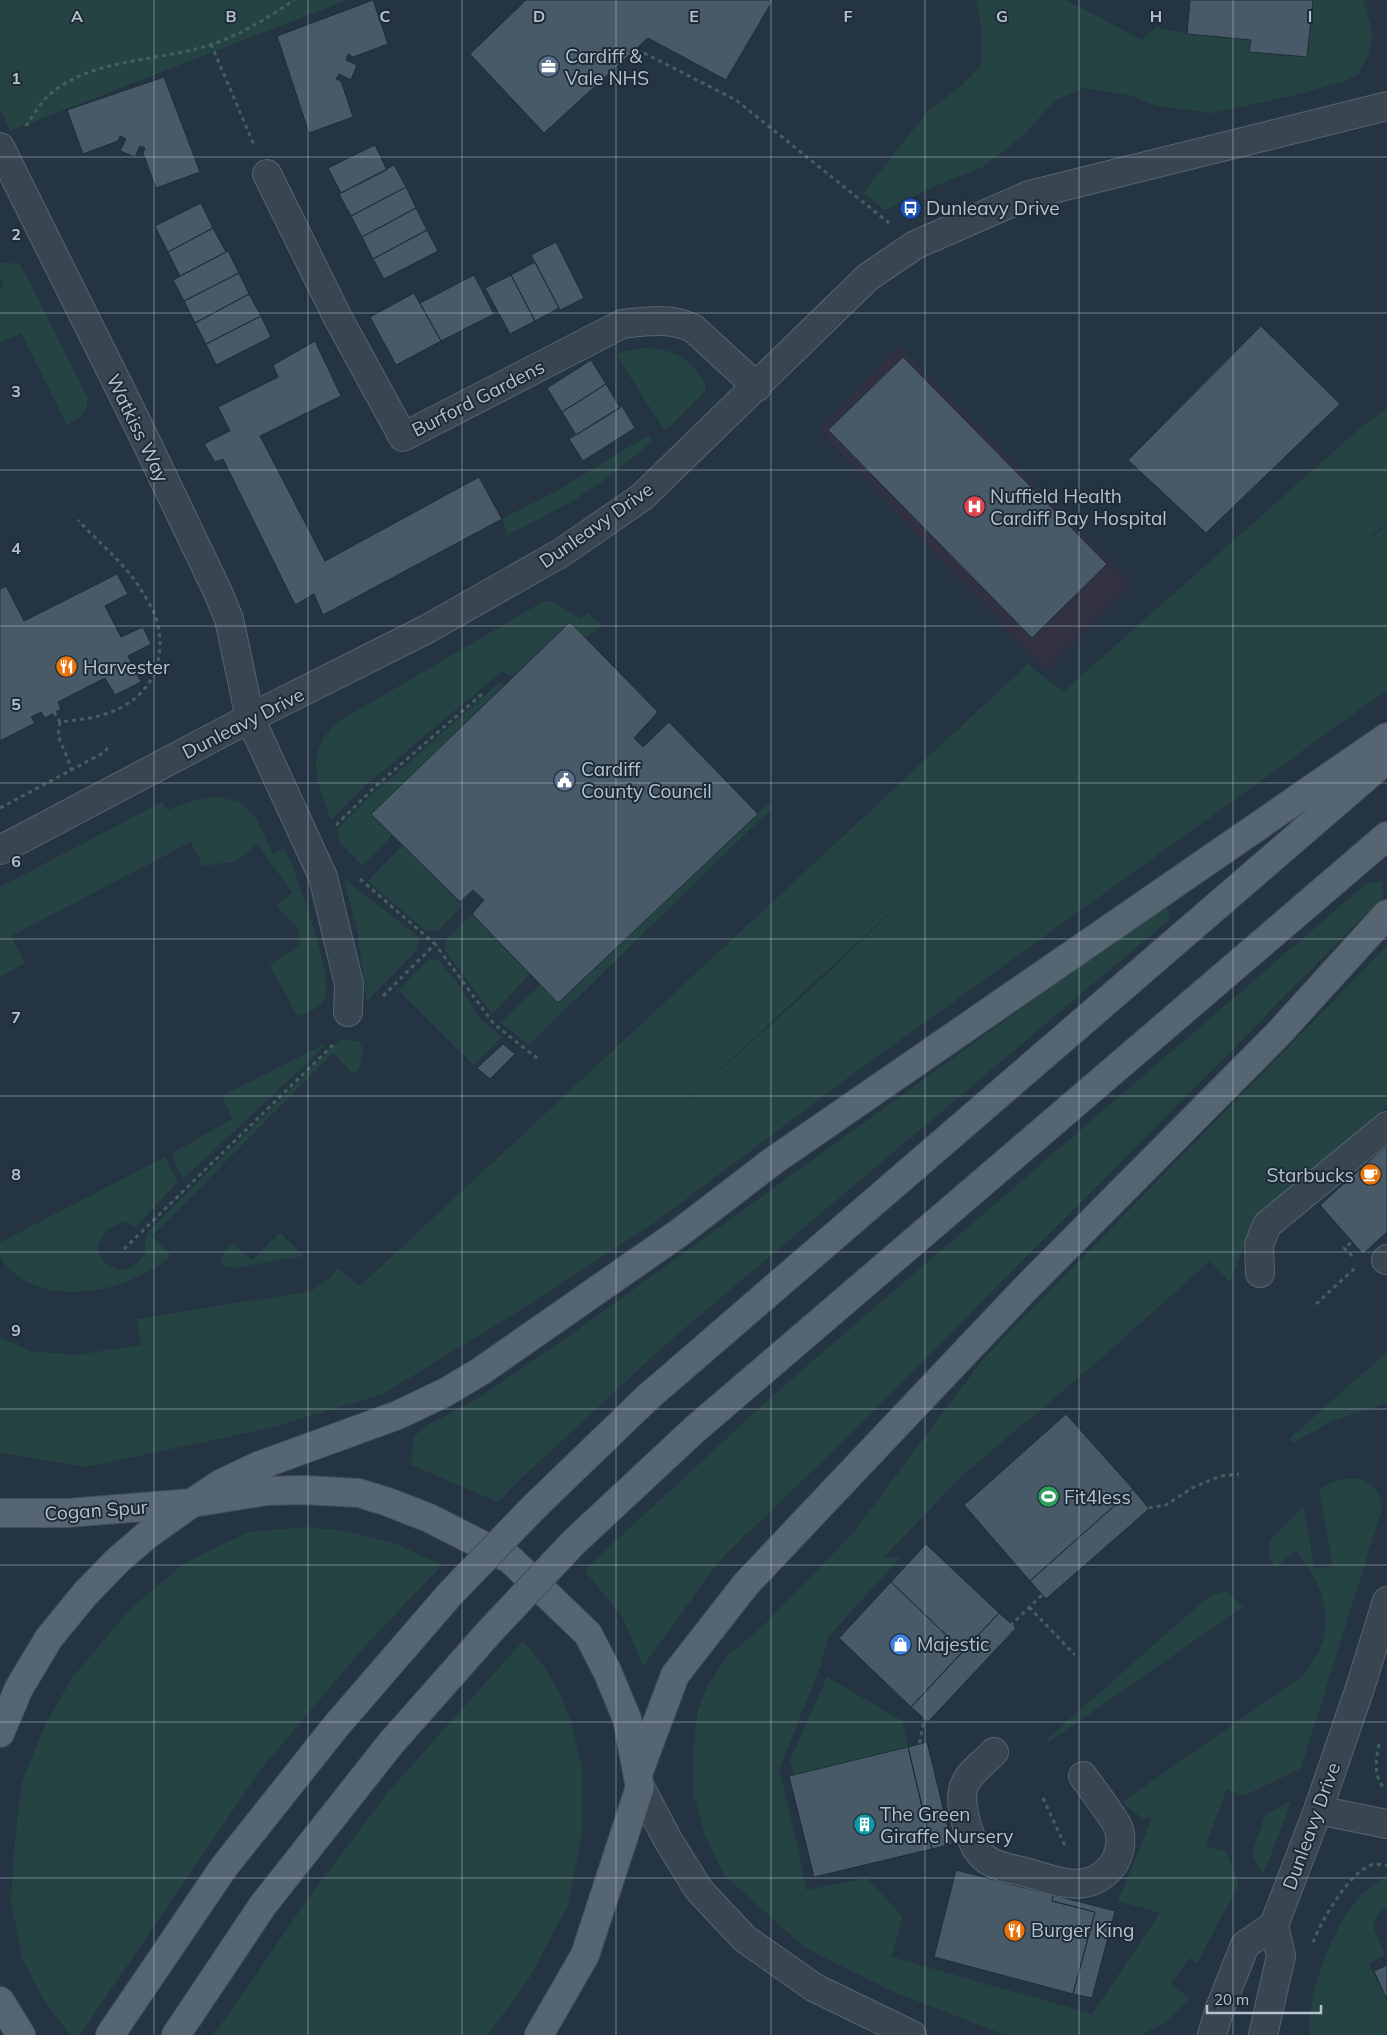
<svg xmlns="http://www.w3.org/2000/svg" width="1387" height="2035" viewBox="0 0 1387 2035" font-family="Mulish,sans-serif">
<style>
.medical{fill:#313142}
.green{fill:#264343;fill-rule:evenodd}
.building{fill:#485a68;stroke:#1f2d39}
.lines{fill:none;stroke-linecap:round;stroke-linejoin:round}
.minor-casing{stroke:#56646f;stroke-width:30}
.major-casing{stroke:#424f5b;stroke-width:30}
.path{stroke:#445f5e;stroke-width:3;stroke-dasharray:4 4;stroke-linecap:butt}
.minor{stroke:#384652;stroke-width:28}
.major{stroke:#566572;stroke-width:28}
.major-bridge-casing{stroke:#424f5b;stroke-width:30;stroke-linecap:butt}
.major-bridge{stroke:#566572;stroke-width:28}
.grid{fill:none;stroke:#b5c1cc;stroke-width:1;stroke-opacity:0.55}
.labels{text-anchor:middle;stroke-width:4;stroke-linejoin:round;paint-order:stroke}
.poi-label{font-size:19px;fill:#b5c1cc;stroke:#1d2b37;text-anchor:start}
.street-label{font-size:19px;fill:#b5c1cc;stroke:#1d2b37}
.grid-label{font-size:16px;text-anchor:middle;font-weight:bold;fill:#b5c1cc;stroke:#1d2b37;stroke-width:4;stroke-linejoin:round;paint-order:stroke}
</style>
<rect width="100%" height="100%" fill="#243442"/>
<path class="medical" d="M899,347L1132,584L1046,671L819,430Z"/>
<path class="green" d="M0,0H347L10,131L0,108Z
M977,0H1066L1142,40L1156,27L1180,32L1252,39L1311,0H1363L1373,35L1369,54L1358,75L1345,81L1304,93L1212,113L1157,106L1129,95L1084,88L1054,101L1025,134L981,168L940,184L885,210L863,193L929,110L959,88L981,66L982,34Z
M0,262L19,264L26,275L87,397C89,412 80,418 67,425L21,333L0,343V289L4,286L0,279Z
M646,348C677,350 689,358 706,384L705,392L665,431L616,355L625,351Z
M1387,408V523L1345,558L1387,525V690L849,1077L654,1223L525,1307L383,1394L270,1428L86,1467L0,1453V1337L30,1351L76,1355L141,1345L137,1319L311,1291L330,1278L338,1268L360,1286L1028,664L1063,692L1359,429ZM924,881L828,973L662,1123L663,1122Z
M649,435L653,441L607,478L573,501L508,535L502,519L551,494Z
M544,601L553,602L581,619L588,613L602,626L585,638L570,622L512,677L502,671L367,784L331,820C322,794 308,768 322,741C325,735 332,728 336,723Z
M500,682L505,685L371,814L392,835L363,866L339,842L338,829L367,799Z
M219,797L242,803L256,818L273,854L285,848C299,882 311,916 320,951C323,964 328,980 326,993C323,1008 309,1012 297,1016L270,965L300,945L298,928L276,906L292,892L257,844L237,861L203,866L191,842L11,936L25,963L0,977V887L162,802L168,810L191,801Z
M768,803L773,807L529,1045L501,1023L540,985L558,1003Z
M403,845L462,906L438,931H426L368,881Z
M344,879L419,937L417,950L367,1001L357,930Z
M1381,882L1384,896L865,1420L721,1559L643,1666L623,1618L585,1571L595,1560L778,1391L1367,883Z
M1166,904L1170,919L666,1344L512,1487L498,1502L411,1465L414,1436L431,1423L477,1399L562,1341Z
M472,914L530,974L492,1014L445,950L447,939Z
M1387,946V1106L1255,1217L1230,1282L1210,1261L1097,1362L963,1475L884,1557L900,1558L828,1637L820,1667L779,1769L796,1838L806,1890L867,1878L902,1916L892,1957L1092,2014L1160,1913L1118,1901L1152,1818L1143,1819L1122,1802L1304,1675C1308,1668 1313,1662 1317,1655C1337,1618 1320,1580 1296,1551L1274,1568L1270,1557V1540L1304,1506L1314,1569L1333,1566L1319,1490C1337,1477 1361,1471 1376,1490C1380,1495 1381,1503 1382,1509L1301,1768L1244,1796L1227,1789L1205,1847L1226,1851L1239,1884L1197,1963L1190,1958L1171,1983L1190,1999L1165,2022L1142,2035H1005L894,1992L821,1956L803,1946L724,1875L705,1835L693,1792V1751L698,1711L707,1687L727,1656L762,1627L854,1532L983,1359Z
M428,959L438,960L456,981L479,1017L502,1037L474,1065L399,991Z
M341,1039L359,1042L363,1049L359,1068L354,1074L333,1053L152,1236L171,1256C135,1287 71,1304 27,1282C18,1277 4,1266 0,1256C0,1252 0,1244 0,1240L1,1242L165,1157L178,1182L135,1227L124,1221L106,1230L97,1248L103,1262L122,1271L134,1266L145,1255V1240L149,1231Z
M325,1044V1046L183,1179L171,1154L232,1119L222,1096Z
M280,1233L304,1256L233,1268L225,1266L221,1261L224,1252L232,1242L252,1260Z
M1387,1352V1403L1334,1420L1293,1443L1289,1439Z
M306,1527L346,1531L396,1544L442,1565L366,1645L261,1769L80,2035H71L46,2004L22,1957L11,1901L15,1840L22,1781L45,1725L72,1678L130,1609L183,1564L248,1532Z
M1226,1591L1243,1607L1049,1742L1046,1740L1201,1603L1213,1595Z
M523,1641L540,1661L558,1689L572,1724L582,1769V1832L568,1905L530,1977L488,2035H213L241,1997L304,1904L389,1791Z
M827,1677L902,1721L908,1747L794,1775L790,1760Z
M1292,1800L1263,1875L1252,1853L1265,1815Z
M1383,1879H1387V1908L1380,1910L1373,1926L1385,1955L1369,1964L1387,2000V2035H1310C1306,1995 1335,1916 1367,1890C1371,1886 1377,1882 1383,1879Z"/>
<path class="building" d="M373,0L388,44L353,57L348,54L346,60L357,65L351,80L339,74L336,79L341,81L353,117L309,133L277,36Z
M526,0H773L726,80L648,38L544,133L470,54Z
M1190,0H1313L1307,57L1249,52L1251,40L1187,34Z
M164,77L200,172L156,188L143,153L145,148L140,146L135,157L120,151L126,139L120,136L118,141L83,154L67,110Z
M375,145L387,170L341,193L328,168Z
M394,165L406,187L351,216L339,194Z
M406,187L416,208L362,237L351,216Z
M201,203L213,228L168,252L155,226Z
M416,208L427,230L373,259L362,237Z
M213,228L226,252L180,276L168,252Z
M427,230L438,251L384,279L373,259Z
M556,242L584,298L560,310L531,255Z
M228,251L239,273L184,301L173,280Z
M535,262L559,308L535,321L511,275Z
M239,273L249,294L195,323L184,301Z
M474,275L494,314L441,341L420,303Z
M511,275L535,321L510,334L485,288Z
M414,293L441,341L396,365L370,317Z
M249,294L261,316L206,344L195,323Z
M261,316L271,337L216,365L206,344Z
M1261,326L1340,404L1206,533L1128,460Z
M315,341L341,396L260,436L325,561L479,477L502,519L323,615L314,594L295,605L223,459L215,462L204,444L230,431L218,407L278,377L273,365Z
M903,357L1107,564L1032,638L828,430Z
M591,360L606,384L562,412L547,388Z
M606,384L620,408L576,435L562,412Z
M622,406L635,428L583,461L569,439Z
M117,574L128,594L105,606L121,637L143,627L151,644L128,656L141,682L115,695L105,678L58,702L61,709L45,718L41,712L31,717L35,723L0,741V589L6,586L24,621Z
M570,622L658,712L634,738L643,747L669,722L758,814L558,1003L472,914L484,900L473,890L460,902L371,814Z
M503,1044L515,1054L490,1079L477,1068Z
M1387,1145V1232L1363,1254L1320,1205Z
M1066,1414L1133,1489L1030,1581L964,1505Z
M1133,1489L1149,1509L1046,1599L1030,1581Z
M926,1544L999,1613L963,1651L891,1582Z
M891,1582L963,1651L911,1707L839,1638Z
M999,1613L1016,1628L928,1722L911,1707Z
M927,1742L952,1844L932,1849L908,1747Z
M908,1747L932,1849L814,1877L789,1776Z
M956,1870L1053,1895L1052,1901L1095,1912L1073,1994L934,1957Z
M1053,1895L1115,1911L1092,1998L1073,1994L1095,1912L1052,1901Z
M1387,1965V2000L1374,1971Z"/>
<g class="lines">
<defs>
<path id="minor" d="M0,147L139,427L217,590L229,619L250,718L323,877L349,984L348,1012
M267,174L338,318L403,437L622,324C647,321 671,317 694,329L757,387
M0,850L250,718L427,629L561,553L642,497L868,277L915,245L1029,195L1387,106
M1386,1260L1387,1259
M1260,1273L1259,1245L1267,1225L1387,1126
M994,1752C984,1763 966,1774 963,1790C959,1806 971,1850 986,1859C997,1867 1013,1869 1025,1872C1057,1881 1088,1896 1112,1866C1120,1856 1122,1841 1119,1829C1116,1820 1090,1786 1083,1776
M640,1787L668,1840L699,1890L745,1939L815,1988L912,2035
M1318,1810L1387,1824
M1212,2035L1220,2008L1245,1945L1274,1925L1318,1810L1360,1688L1387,1601
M1263,2035L1281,1956L1274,1925"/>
<path id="major" d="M534,1507L648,1397L1387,759
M0,1513H68L192,1503L222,1483L258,1466L398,1415L446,1392L481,1371L679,1233L773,1161L1387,737
M574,1542L694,1430L1387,836
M0,1733L19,1688L49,1638L85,1594L117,1561L147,1535L192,1503L266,1491L304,1490L359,1493L388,1502L429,1518L510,1559L588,1634L608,1673L627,1719L640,1787L585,1955L539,2035
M639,1771L675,1675L746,1584L1025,1289L1279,1033L1387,914
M0,2001L21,2035
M110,2035L224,1867L336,1726L450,1594
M176,2035L263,1905L391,1743L491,1630"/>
</defs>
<use href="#minor" class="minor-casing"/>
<use href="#major" class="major-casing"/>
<path class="path" d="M211,44L254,145
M644,53L736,100L889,223
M26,126C33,116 40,103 49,95C91,58 157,62 210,45C240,35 268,18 294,0
M54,712L60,722C75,720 91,719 105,714C149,701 169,662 156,618C153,608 144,595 138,585C122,561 98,542 78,520
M60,722L58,736L68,759L71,770
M0,808L105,752L110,744
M336,825L376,786L482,694
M360,879L435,944
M383,996L435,944L494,1024L538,1059
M124,1249L335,1043
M1352,1256L1344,1248L1352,1242
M1316,1304L1355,1268
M1029,1607L1075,1655
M1379,1744C1376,1759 1373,1775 1384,1788
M928,1782L919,1746L925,1715L1001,1635L1051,1586L1136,1510L1166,1505L1192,1488L1220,1476L1239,1474
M1043,1798L1066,1848
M1313,1942C1322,1920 1348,1874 1371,1865C1375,1863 1382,1865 1387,1865
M1089,1980L1106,1913"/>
<use href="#minor" class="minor"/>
<use href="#major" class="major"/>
<defs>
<path id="major-bridge" d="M450,1594L534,1507
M491,1630L574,1542"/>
</defs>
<use href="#major-bridge" class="major-bridge-casing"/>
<use href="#major-bridge" class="major-bridge"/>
</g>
<path class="grid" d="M154,0V2035M308,0V2035M462,0V2035M616,0V2035M771,0V2035M925,0V2035M1079,0V2035M1233,0V2035M0,157H1387M0,313H1387M0,470H1387M0,626H1387M0,783H1387M0,939H1387M0,1096H1387M0,1252H1387M0,1409H1387M0,1565H1387M0,1722H1387M0,1878H1387"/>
<defs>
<symbol id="office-disc" viewBox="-11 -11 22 22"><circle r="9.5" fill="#5c6f8a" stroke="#1d2b37"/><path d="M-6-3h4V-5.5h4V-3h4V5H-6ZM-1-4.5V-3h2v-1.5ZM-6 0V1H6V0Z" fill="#fff"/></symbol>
<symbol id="bus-disc" viewBox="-11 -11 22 22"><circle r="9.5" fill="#1a4fb4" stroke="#1d2b37"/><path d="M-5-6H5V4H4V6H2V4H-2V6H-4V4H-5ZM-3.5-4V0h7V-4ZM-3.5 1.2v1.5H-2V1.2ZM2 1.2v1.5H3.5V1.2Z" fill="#fff"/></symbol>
<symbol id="hospital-disc" viewBox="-11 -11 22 22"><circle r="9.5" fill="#e0444e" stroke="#1d2b37"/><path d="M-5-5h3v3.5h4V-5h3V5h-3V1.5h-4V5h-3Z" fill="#fff"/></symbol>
<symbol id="restaurant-disc" viewBox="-11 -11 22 22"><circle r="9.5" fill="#e8710a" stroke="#1d2b37"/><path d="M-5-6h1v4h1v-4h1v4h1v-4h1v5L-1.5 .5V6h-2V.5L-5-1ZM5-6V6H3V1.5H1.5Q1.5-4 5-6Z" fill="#fff"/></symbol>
<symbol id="civic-disc" viewBox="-11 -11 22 22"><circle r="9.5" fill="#5c6f8a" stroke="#1d2b37"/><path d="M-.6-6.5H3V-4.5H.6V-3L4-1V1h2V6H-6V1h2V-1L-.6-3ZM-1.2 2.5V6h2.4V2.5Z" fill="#fff"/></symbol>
<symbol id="cafe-disc" viewBox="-11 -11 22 22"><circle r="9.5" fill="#e8710a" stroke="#1d2b37"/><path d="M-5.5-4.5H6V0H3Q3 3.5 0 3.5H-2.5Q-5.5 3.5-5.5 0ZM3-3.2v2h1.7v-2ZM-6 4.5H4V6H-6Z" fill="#fff"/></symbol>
<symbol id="stadium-disc" viewBox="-11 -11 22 22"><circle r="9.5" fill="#2e9e5b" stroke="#1d2b37"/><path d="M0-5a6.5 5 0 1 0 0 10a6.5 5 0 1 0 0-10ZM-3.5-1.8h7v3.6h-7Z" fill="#fff"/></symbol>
<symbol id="shop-disc" viewBox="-11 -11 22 22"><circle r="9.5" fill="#3f7fe0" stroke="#1d2b37"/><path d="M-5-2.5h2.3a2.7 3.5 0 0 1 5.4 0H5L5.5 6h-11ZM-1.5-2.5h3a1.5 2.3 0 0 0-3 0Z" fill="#fff"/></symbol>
<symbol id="building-disc" viewBox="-11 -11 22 22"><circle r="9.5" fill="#0f9aa8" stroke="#1d2b37"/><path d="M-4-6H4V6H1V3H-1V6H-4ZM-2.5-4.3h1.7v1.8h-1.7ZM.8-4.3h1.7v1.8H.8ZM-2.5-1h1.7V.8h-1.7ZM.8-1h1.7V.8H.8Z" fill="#fff"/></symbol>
</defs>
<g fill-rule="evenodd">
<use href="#office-disc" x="536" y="54" width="25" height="25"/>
<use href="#bus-disc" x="898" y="196" width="25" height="25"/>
<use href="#hospital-disc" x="962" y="494" width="25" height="25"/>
<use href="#restaurant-disc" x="54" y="654" width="25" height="25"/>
<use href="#civic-disc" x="552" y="768" width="25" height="25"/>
<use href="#cafe-disc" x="1358" y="1162" width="25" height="25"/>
<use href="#stadium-disc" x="1036" y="1484" width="25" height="25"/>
<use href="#shop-disc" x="888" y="1632" width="25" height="25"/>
<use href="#building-disc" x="852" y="1812" width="25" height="25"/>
<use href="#restaurant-disc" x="1002" y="1918" width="25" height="25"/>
</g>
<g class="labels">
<g class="poi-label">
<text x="565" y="63">Cardiff &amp;<tspan x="565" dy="22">Vale NHS</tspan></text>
<text x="926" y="215">Dunleavy Drive</text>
<text x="990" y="503">Nuffield Health<tspan x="990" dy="22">Cardiff Bay Hospital</tspan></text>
<text x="83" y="674">Harvester</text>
<text x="581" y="776">Cardiff<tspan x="581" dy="22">County Council</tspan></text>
<text x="1354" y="1182" text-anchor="end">Starbucks</text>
<text x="1064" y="1504">Fit4less</text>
<text x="917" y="1651">Majestic</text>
<text x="880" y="1821">The Green<tspan x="880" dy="22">Giraffe Nursery</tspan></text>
<text x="1031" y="1937">Burger King</text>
</g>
<g class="street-label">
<text transform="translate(478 398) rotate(-27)" y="7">Burford Gardens</text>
<text transform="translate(138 428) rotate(64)" y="7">Watkiss Way</text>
<text transform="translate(596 525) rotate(-35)" y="7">Dunleavy Drive</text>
<text transform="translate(243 723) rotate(-27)" y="7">Dunleavy Drive</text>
<text transform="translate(96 1510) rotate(-4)" y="7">Cogan Spur</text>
<text transform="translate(1311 1826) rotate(-70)" y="7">Dunleavy Drive</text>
</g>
</g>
<g class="grid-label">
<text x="77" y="22">A</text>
<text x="231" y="22">B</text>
<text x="385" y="22">C</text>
<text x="539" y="22">D</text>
<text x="694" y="22">E</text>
<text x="848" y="22">F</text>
<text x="1002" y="22">G</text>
<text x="1156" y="22">H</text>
<text x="1310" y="22">I</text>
<text x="16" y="84">1</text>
<text x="16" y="240">2</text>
<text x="16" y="397">3</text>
<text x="16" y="554">4</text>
<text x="16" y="710">5</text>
<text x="16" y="867">6</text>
<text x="16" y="1023">7</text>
<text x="16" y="1180">8</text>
<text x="16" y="1336">9</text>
</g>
<path d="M1207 2005v8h114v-8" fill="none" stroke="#b5c1cc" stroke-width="2.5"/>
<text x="1214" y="2005" font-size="15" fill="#b5c1cc" stroke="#1d2b37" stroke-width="4" paint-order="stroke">20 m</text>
</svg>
